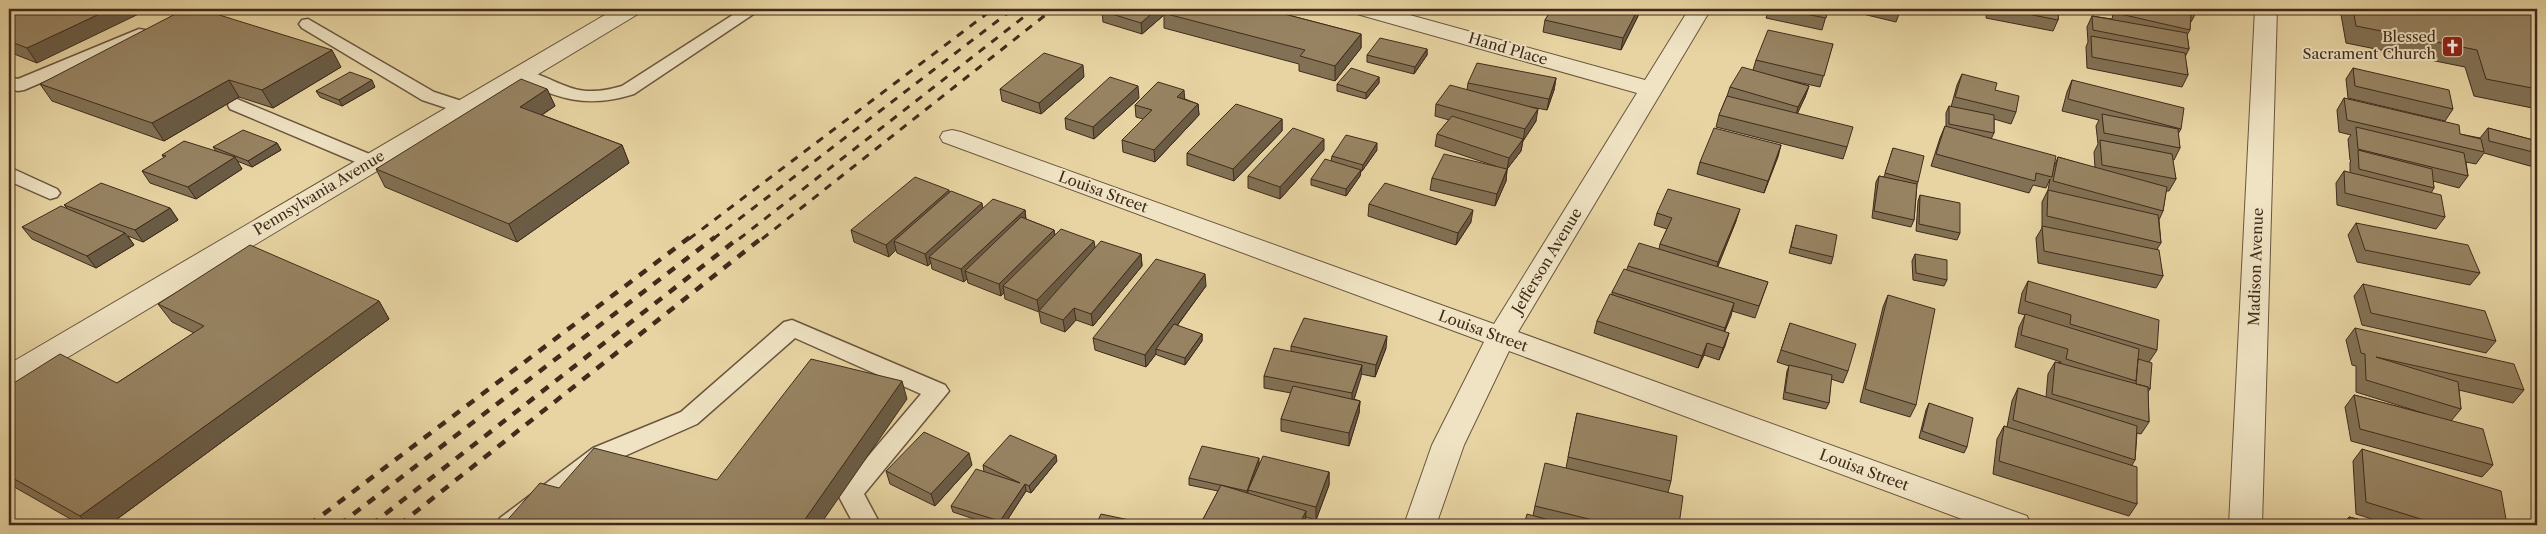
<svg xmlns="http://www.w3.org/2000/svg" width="2546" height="534" viewBox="0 0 2546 534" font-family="'Libre Caslon Text',serif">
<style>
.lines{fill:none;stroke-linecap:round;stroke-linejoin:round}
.service-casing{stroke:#6a553e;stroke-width:3}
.minor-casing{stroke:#6a553e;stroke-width:2}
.service{fill:#efe3c3;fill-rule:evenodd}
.minor{fill:#efe3c3;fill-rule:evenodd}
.rail-far1{stroke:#402b1c;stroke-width:3;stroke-dasharray:8 8;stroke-linecap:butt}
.rail{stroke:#402b1c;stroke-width:4.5;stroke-dasharray:9 9;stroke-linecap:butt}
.wall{fill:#827154;stroke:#402b1c}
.shaded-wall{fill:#6a5c45;stroke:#402b1c}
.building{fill:#978362;stroke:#402b1c}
.labels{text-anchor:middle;stroke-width:4;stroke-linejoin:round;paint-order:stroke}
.poi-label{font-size:15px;fill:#402b1c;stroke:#efe3c3;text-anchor:end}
.street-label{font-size:15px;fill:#402b1c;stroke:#efe3c3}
</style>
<rect width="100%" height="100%" fill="#e7d4a2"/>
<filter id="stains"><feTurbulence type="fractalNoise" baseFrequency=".004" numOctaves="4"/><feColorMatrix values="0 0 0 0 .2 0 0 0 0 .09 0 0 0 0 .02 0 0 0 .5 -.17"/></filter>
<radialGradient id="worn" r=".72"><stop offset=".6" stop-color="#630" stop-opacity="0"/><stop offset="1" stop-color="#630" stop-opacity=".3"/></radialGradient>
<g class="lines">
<defs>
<path id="service" d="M742,9H761L634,94C586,109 558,99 514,78L511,74L514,70L520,69C563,79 571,101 622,86Z
M308,19L434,92L471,104L473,108L471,112L464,114L422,100L302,28L299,24L302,20Z
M139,29L145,30L148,34L145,38L24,90L18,91L9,89V77L18,79Z
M237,99L379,158L382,162L379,166H365L230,109L228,105L230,101Z
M9,167L57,189L60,193L57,197L50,199L9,181Z
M792,320L945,385L949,391L864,494L879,522L877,525H850L852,521L837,493L921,394L795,338L697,424L611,462L527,525H496L500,518L593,448L681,412L784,322Z"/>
<path id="minor" d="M615,9H641L638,14L20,386L9,389V364Z
M1354,9H1388L1645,80L1689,9H1711L1518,332L2027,516L2031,525H1978L1509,351L1464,445L1436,525H1404L1432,445L1484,342L943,142L940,137L943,132L952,130L961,132L1494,324L1637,93L1357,14Z
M2255,9H2277L2262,525H2229Z"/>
</defs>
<use href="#service" class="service-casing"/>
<use href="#minor" class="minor-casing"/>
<use href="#service" class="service"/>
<use href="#minor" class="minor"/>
<path class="rail-far1" d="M689,239L993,9
M713,239L1013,9
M739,239L1034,9
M762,239L1053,9"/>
<path class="rail" d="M309,525L690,237
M339,525L715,237
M371,525L740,237
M399,525L763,237"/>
</g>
<path class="wall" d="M9,9L37,63L9,52Z
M1265,9L1361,34V48L1335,81L1299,71V64L1164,28V15L1142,34L1103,22L1102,11Z
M1529,9H1639L1638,16L1621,50L1543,32L1545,20L1549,14Z
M1769,9H1828L1822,30L1766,18Z
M1842,9H1901L1896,22Z
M1987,9H2059L2058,20L2053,31L1986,18Z
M2114,9H2197V11L2191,22H2190V30L2187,35L2189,49L2185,57L2188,75L2182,87L2087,68L2086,47L2088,42L2087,27L2092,16L2112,19Z
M2340,9H2537V109L2474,96L2465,67L2346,43Z
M1833,44L1820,87L1775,77L1809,86L1805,97L1797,113L1847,147L1843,159L1716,127L1719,115L1727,96L1730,87L1753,70L1756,60Z
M1427,49V55L1414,74L1367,62V55Z
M341,67L273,108L239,97L164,141L52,101L40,84Z
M2353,68L2453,109L2445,121L2348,98L2346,79Z
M1962,74L1995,90L2016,112L2011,124L1994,119V133L1991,139L2054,167L2058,157L2095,168L2094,152L2098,144L2096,126L2099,120L2062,111L2067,92L2072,80L2181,129L2178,134L2180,148L2174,160H2172L2176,179L2169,191H2166L2163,211L2159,220L2161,243L2157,249L2163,276L2156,288L2038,263L2036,238L2042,228V202L2048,190L2050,179L2046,188L2033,185L2029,193L1931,166L1940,138L1945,126L1946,127V113L1949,106L1951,107L1957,85Z
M1084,77L1041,114L1002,101L1000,89Z
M1379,77V83L1366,99L1337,91V84Z
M1556,78L1554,90L1547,110L1531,107L1536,121L1523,141L1521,151L1507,169L1506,181L1495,206L1430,190L1432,178L1498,167L1435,146L1437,134L1449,120L1435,116L1436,104L1467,90L1468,83Z
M375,87L342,106L320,97L316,91Z
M547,89L555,106L542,115L622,145L629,163L517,242L385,187L376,169Z
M1139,98L1094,139L1066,129L1065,118Z
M2344,98L2460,134L2480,138L2488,128L2537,141V168L2484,153L2476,164L2466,162L2468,176L2459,188L2433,181L2434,188L2431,193L2445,217L2436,229L2337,205L2336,183L2344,171L2350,173V162L2351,161L2350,160L2348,139L2351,135L2339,132L2337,110Z
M1185,99L1198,104L1199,115L1155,162L1123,152L1122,140L1143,119L1136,117L1135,105Z
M1282,119V131L1234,181L1187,165V153Z
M277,143L281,150L252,167L237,161L242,169L196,199L150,183L142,171L164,158L162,155L216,151L213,147Z
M1781,145L1764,193L1697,174L1700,162Z
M1893,148L1918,182L1917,184L1914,220L1911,227L1872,218L1876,182L1879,176L1884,177Z
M1324,150L1280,199L1248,188V176Z
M1377,150L1362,171H1361L1360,176L1346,196L1311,185V179L1331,161L1332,156Z
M950,193L983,208L1025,210L1026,219L1054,230L1055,235L1095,248L1141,254L1142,266L1093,326L1076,320L1065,332L1041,323L1039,312L1005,299L1004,293L1001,296L968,283L967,279L964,282L932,269L931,263L928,266L897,253L896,250L889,257L854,242L851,230Z
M1920,195L1960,233L1957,240L1916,231L1918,201Z
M1369,204L1471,222L1456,245L1368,216Z
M64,205L170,208L178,220L143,242L128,236L134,245L96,268L32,239L22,227L67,208Z
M1657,213L1736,221L1717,267L1768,282L1755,318L1732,311L1724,332L1729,333L1719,360L1704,355L1698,368L1594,333L1597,321L1612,295V292L1627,269L1628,266L1659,249L1660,244L1667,229L1654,225Z
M2356,223L2480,273L2470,285L2357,262L2348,235Z
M1796,225L1833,257L1831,264L1789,253Z
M1915,254L1947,280L1944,286L1913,280L1912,261Z
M2028,281L2157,350L2149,362L2150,389L2148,392L2149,422L2141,434L2137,433L2135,460L2132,465L2137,504L2129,516L1993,474L1997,439L2004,426L2007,427L2012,401L2018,388L2046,397L2048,374L2055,362L2061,363V362L2015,347L2019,327L2025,315L2018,313L2022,293Z
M2363,284L2496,341L2486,353L2362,325L2354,296Z
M1206,286L1177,326L1202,334V341L1185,365L1157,355L1156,354L1146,367L1095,350L1093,338Z
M1888,295L1916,405L1910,417L1860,402L1883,307Z
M379,301L389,319L109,525H81L9,484V386L117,383L194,333L172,322L158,304Z
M1790,323L1848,371L1843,383L1831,379L1829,403L1826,409L1783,399L1787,371L1789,366L1777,362Z
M2355,328L2524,390L2513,403L2459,390L2461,409L2451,421L2493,465L2482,477L2351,441L2345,407L2354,395L2426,414L2356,392V366L2352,365L2346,340Z
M1291,346L1386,348L1375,377L1361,374L1354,399L1360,401L1359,413L1349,446L1281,431V419L1291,393L1264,388V376L1291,351Z
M1929,403L1967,447L1964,453L1919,438L1926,410Z
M1577,413L1671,481L1668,492L1679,525H1524L1533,516L1535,506L1566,468Z
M2362,449L2507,525H2391L2356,514L2353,461Z
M1057,461L1031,493L1026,491L1004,525H992L953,512L951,506L984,472L983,465Z
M1259,463L1329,472V485L1316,520L1306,517L1305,523V525H1201V523L1218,491L1189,485V478Z
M972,465L935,506L890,484L886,471Z
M2349,517L2382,525H2342Z"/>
<path class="shaded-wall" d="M110,9H149L37,63L27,48Z
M1157,9H1170L1163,13L1164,15L1142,34L1141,23Z
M1638,9H1639L1638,16L1621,50L1623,38Z
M1361,34V48L1335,81V66Z
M1427,49V55L1414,74L1415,67Z
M332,50L341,67L273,108L262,90Z
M1083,65L1084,77L1041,114L1039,103Z
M1379,77V83L1366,99V93Z
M1556,78L1554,90L1547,110L1549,99Z
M229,80L239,97L164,141L152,123Z
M372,80L375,87L342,106L339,100Z
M1138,86L1139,98L1094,139L1093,127Z
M1809,86L1805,97L1795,119L1798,107Z
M547,89L555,106L527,124L520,107Z
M1184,90L1185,102L1177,97Z
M1198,104L1199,115L1155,162L1154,150Z
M1538,109L1536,121L1523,141L1525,129Z
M1282,119V131L1234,181L1233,169Z
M1324,139V150L1280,199V187Z
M1523,139L1521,151L1507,169L1506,181L1495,206L1497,194L1507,170L1509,158Z
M277,143L281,150L252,167L248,161Z
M1377,143V150L1362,171L1363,165Z
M622,145L629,163L517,242L509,224Z
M1781,145L1778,157L1764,193L1768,181Z
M235,157L242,169L196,199L188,187Z
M1361,170L1360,176L1346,196V189Z
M949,190L951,202L894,241L896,250L889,257L886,245Z
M982,203L984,215L929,257L931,263L928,266L925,254Z
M170,208L178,220L143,242L135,230Z
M1740,209L1736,221L1715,274L1718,262Z
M1025,210L1026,222L965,271L967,279L964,282L961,269Z
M1473,210L1471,222L1456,245L1458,233Z
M1054,230L1056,242L1003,286L1004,293L1001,296L999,284Z
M125,233L134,245L96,268L87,256Z
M1094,241L1096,253L1039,311L1037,300Z
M1141,254L1142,266L1093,326L1091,314Z
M1205,274L1206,286L1159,350L1156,349V354L1146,367L1145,355Z
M379,301L389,319L109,525H88L80,516Z
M1734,303L1731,316L1721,341L1725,328Z
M1074,308L1076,320L1065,332L1063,320Z
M1729,333L1725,346L1719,360L1723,348Z
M1202,334V341L1185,365V358Z
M1387,336L1386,348L1375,377L1376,365Z
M1707,343L1704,355L1698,368L1702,356Z
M1362,365L1361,377L1352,406V393Z
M902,381L907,399L820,525H801Z
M1360,401L1359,413L1349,446V433Z
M969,453L972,465L935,506L931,494Z
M1056,455L1057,461L1031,493L1029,486Z
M1259,458V465L1248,490V495L1247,498V491Z
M1329,472V485L1316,520V507Z
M1025,484L1026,491L1004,525H1001L1000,521Z
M1306,511L1305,523V525H1299Z"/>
<path class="building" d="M9,9H110L27,48L9,41Z
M185,9H200L332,50L262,90L229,80L152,123L40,84Z
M1105,9H1157L1141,23L1102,11Z
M1168,9H1265L1361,34L1335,66L1300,56L1305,50L1163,13Z
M1552,9H1638L1623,38L1545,20Z
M1780,9H1828L1826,18Z
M2002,9H2059L2058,20Z
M2117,9H2162L2191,15L2190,30L2116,13Z
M2188,9H2197V11Z
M2353,9H2470L2474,10V9H2537V89L2486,79L2477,50L2356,26Z
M2092,16L2187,33L2189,49L2093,30Z
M1768,30L1833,44L1824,76L1756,60Z
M2091,36L2185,53L2188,75L2092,57Z
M1380,38L1427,49L1415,67L1367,55Z
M1044,53L1083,65L1039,103L1000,89Z
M1477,63L1556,78L1549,99L1468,83Z
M1742,67L1809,86L1798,107L1730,87Z
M1351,68L1379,77L1366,93L1337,84Z
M2353,68L2449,90L2453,109L2355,86Z
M350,72L372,80L339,100L316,91Z
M1962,74L1997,83L1995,90L2019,96L2016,112L1955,97Z
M1110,77L1138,86L1093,127L1065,118Z
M521,79L547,89L520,107L622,145L509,224L376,169Z
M2072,80L2184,108L2181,129L2068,99Z
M1158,82L1184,90L1177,97L1198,104L1154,150L1122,140L1152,110L1135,105Z
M1450,85L1538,109L1525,129L1436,104Z
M1727,96L1853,127L1847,147L1719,115Z
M2344,98L2459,125L2460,134L2481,139L2484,152L2347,120Z
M1236,104L1282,119L1233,169L1187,153Z
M1949,106L1994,115V133L1949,124Z
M2102,114L2178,129L2180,148L2104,133Z
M1452,116L1523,139L1509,158L1437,134Z
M1945,126L2056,156L2052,177L2036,173L2035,181L1936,154Z
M2356,127L2464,153L2468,176L2358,149Z
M1293,128L1324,139L1280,187L1248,176Z
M1714,128L1781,145L1768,181L1700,162Z
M2488,128L2537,141V153L2489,141Z
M243,130L277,143L248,161L213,147Z
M1346,135L1377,143L1363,165L1332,156Z
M2100,140L2172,154L2176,179L2102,165Z
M184,141L235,157L188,187L142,171L166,156L162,155Z
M1893,148L1924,156L1918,182L1885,173Z
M2358,150L2432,169L2434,188L2359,169Z
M1444,154L1507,169L1497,194L1432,178Z
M2058,157L2167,187L2163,211L2053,181Z
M1325,159L1361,170L1346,189L1311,179Z
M2344,171L2441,195L2445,217L2345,193Z
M1879,176L1917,184L1914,220L1874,211Z
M915,177L949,190L886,245L851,230Z
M101,183L170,208L135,230L64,205Z
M1385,183L1473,210L1458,233L1369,204Z
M1668,189L1740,209L1718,262L1660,244L1672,218L1657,213Z
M2048,190L2158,215L2161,243L2047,216Z
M951,191L982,203L925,254L894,241Z
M1920,195L1960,203V233L1919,224Z
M993,199L1025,210L961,269L929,257Z
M61,206L125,233L87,256L22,227Z
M1021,217L1054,230L999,284L965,271Z
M2356,223L2468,245L2480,273L2365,250Z
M1796,225L1837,235L1833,257L1791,247Z
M2042,226L2159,250L2163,276L2044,251Z
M1061,229L1094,241L1037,300L1003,286Z
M1101,241L1141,254L1091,314L1074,308L1063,320L1039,311Z
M1639,243L1768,282L1759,306L1628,266Z
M250,245L379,301L80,516L9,476V386L60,354L117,383L204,326L158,304Z
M1915,254L1947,260V280L1916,273Z
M1156,259L1205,274L1145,355L1093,338Z
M1624,269L1734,303L1725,328L1612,292Z
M2028,281L2159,320L2157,350L2070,324L2071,315L2025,301Z
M2363,284L2485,311L2496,341L2371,313Z
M1610,294L1729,333L1723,348L1707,343L1702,356L1597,321Z
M1888,295L1935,309L1916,405L1865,389Z
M2025,314L2139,349L2136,381L2066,359L2068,349L2021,335Z
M1304,318L1387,336L1376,365L1291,346Z
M1790,323L1856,344L1848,371L1781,350Z
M1174,324L1202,334L1185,358L1156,349Z
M2355,328L2514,364L2524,390L2376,357L2458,382L2461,409L2366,380L2365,354L2361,353Z
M1274,348L1362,365L1352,393L1264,376Z
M811,359L902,381L801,525H503L540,483L559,488L594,448L717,480Z
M2138,359L2152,363L2150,389L2148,388V387L2136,384Z
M2055,362L2148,387L2149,422L2052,394Z
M1789,365L1832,375L1829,403L1785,392Z
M1293,386L1360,401L1349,433L1281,419Z
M2018,388L2137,426L2135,460L2013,420Z
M2354,395L2483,429L2493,465L2360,429Z
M1929,403L1973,418L1967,447L1922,431Z
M1577,413L1677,436L1671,481L1568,457Z
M2004,426L2137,467V504L1999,461Z
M924,432L969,453L931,494L886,471Z
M1010,435L1056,455L1029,486L1025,484L1000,521L951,506L976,469L1020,483L983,465Z
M1202,446L1259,458L1247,491L1189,478Z
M2362,449L2501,491L2507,525H2440L2366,502Z
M1263,456L1329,472L1316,507L1248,490Z
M1545,463L1683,496L1679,525H1614L1535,506Z
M1221,485L1306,511L1299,525H1206L1201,523Z
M1101,514L1153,525H1096Z
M1527,514L1568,525H1524Z
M2349,517L2382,525H2351Z"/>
<defs>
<symbol id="church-square" viewBox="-11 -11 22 22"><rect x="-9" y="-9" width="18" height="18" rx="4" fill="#8f2418" stroke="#efe3c3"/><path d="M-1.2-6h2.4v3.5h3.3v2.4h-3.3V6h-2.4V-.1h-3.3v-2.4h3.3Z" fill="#fff"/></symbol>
</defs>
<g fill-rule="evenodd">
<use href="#church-square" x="2440" y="34" width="25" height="25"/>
</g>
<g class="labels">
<g class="poi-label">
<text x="2436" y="42">Blessed<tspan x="2436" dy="17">Sacrament Church</tspan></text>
</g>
<g class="street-label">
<text transform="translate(1508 49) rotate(16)" y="5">Hand Place</text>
<text transform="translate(1103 192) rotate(20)" y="5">Louisa Street</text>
<text transform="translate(319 193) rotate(-31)" y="5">Pennsylvania Avenue</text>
<text transform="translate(1547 261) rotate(-59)" y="5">Jefferson Avenue</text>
<text transform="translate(2256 267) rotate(-88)" y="5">Madison Avenue</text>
<text transform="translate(1483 331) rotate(20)" y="5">Louisa Street</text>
<text transform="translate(1864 470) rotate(20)" y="5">Louisa Street</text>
</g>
</g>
<rect width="2546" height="534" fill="none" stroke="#e7d4a2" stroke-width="30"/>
<rect x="10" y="10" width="2526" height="514" fill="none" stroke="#402b1c" stroke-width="2.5"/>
<rect x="15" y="15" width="2516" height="504" fill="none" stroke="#402b1c"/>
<rect width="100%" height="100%" filter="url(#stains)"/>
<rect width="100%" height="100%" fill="url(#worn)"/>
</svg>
